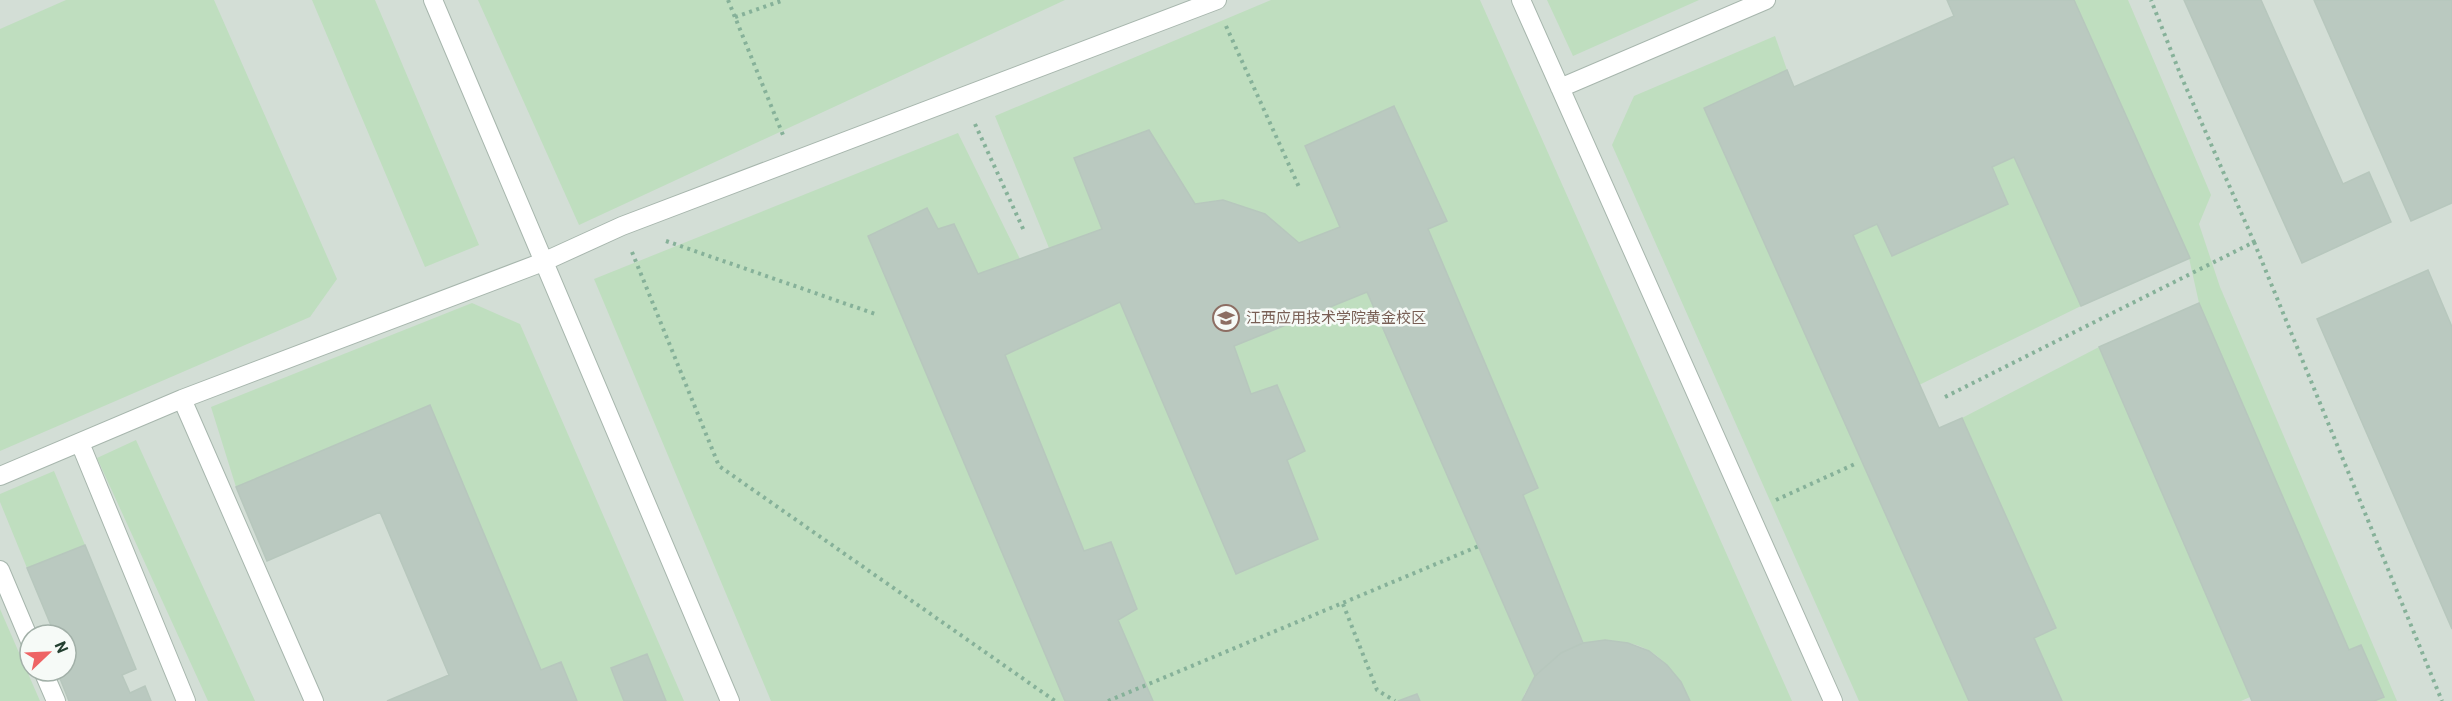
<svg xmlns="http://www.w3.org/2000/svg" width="2452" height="701" viewBox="0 0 2452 701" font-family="Barlow,'Noto Sans SC',sans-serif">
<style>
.built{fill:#d3ded6;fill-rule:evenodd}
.green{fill:#bfdebf}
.building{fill:#bac9c0;stroke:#b7c7bd;stroke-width:1.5}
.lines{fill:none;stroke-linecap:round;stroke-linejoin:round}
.minor-casing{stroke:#a7b6ad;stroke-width:20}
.path{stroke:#86b199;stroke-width:4;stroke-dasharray:3 4.5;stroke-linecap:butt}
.minor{stroke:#fff;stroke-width:18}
.labels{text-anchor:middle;stroke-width:5;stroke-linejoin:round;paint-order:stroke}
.education-label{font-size:15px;fill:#785e54;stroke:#f6faf7;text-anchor:start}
</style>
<rect width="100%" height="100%" fill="#e5eee8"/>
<path class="built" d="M0,0H2452V701H0ZM30,635H66V671H30Z"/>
<path class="green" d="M66,0H214L337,279L310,317L0,451V29Z
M312,0H375L479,245L425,267Z
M478,0H1065L579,225Z
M1271,0H1480L1792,701H1690C1678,675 1657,646 1626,643C1612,642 1597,643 1583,643L1523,495L1538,488L1428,229L1447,221L1394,106L1306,146L1340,227L1299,243L1265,214L1223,200L1195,204L1102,229L1049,248L995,116Z
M1547,0H1699L1573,56Z
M2074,0H2128L2211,195L2199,224L2220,287L2397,701H2374L2361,645L2349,650L2199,303L2189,258Z
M1775,36L1787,70L1704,108L1969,701H1859L1612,145L1634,96Z
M958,133L1020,259L978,274L954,225L938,229L927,208L868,236L1065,701H771L594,279Z
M2014,157L2081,306L1919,385L1853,235L1877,224L1892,256L2008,204L1992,167Z
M1367,292L1535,676L1524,695L1523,701H1420L1417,694L1398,701H1153L1118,620L1137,608L1111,543L1084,551L1005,355L1120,302L1236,574L1318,539L1287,460L1305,450L1277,386L1251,394L1234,346Z
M472,303L520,324L684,701H666L646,654L611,668L624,701H577L541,670L430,405L236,487L211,407Z
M2099,347L2250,697L2241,701H2062L2034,638L2056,628L1962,418Z
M136,440L255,701H208L97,458Z
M54,471L85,545L27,568L0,502V494Z
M0,609L40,701H0Z"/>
<path class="building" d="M1947,0H2074L2190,258L2081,306L2014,157L1992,167L2008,204L1892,256L1877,224L1853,235L1939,428L1962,418L2056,628L2034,638L2062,701H1969L1704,108L1787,70L1794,87L1954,16Z
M2184,0H2261L2343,184L2369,172L2391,222L2302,263Z
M2314,0H2452V203L2411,221Z
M1394,106L1447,221L1428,229L1538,488L1523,495L1583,643L1561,653L1535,676L1367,292L1234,346L1251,394L1277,385L1305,451L1287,460L1318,539L1236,574L1120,302L1005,355L1084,551L1111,542L1137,609L1118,620L1153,701H1065L868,236L927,208L938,229L954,224L978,274L1102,229L1074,158L1149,130L1195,204L1223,200L1265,214L1299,243L1340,227L1305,146Z
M2428,270L2452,327V629L2317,319Z
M2199,303L2349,650L2361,645L2384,697L2374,701H2252L2099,347Z
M430,405L541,670L561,662L577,701H387L449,675L380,512L267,561L236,487Z
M85,545L136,669L122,675L130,693L145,686L151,701H69L59,676L70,671L66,662V635H55L27,568Z
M1605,640L1628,643L1649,651L1667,665L1681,682L1690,701H1522L1535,676L1561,653L1583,643Z
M647,654L666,701H624L611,668Z
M1417,694L1420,701H1398Z"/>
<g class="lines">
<defs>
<path id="minor" d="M433,0L730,701
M1521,0L1833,701
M1560,88L1766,0
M182,399L314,701
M80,443L186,701
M0,476L182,399L543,262L622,226L1217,0
M0,570L30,641
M43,671L56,701"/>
</defs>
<use href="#minor" class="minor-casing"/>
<path class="path" d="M728,0L783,135
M735,17L784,0
M1226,26L1299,187
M975,124L1025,233
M666,241L878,315
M2254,242L2442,701
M632,252L719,466L1055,701
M1945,397L2254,242L2181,76L2151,0
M1776,500L1857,463
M1343,604L1377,690L1395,701
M1108,701L1479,546"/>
<use href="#minor" class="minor"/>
</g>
<defs>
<symbol id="university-ring" viewBox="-11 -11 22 22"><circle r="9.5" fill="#f6faf7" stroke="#8d6e63" stroke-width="1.5"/><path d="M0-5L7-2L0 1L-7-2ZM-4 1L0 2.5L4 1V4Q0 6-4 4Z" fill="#8d6e63"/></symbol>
</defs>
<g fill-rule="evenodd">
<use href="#university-ring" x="1211" y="303" width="30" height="30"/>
</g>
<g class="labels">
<g class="education-label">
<text x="1246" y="323">江西应用技术学院黄金校区</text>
</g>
</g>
<g transform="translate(48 653) rotate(67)"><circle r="28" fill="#f6faf7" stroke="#a2b0a8" stroke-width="1.5"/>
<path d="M0-4.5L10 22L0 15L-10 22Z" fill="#ee6364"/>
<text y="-9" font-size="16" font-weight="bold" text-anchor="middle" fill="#244031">N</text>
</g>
</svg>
